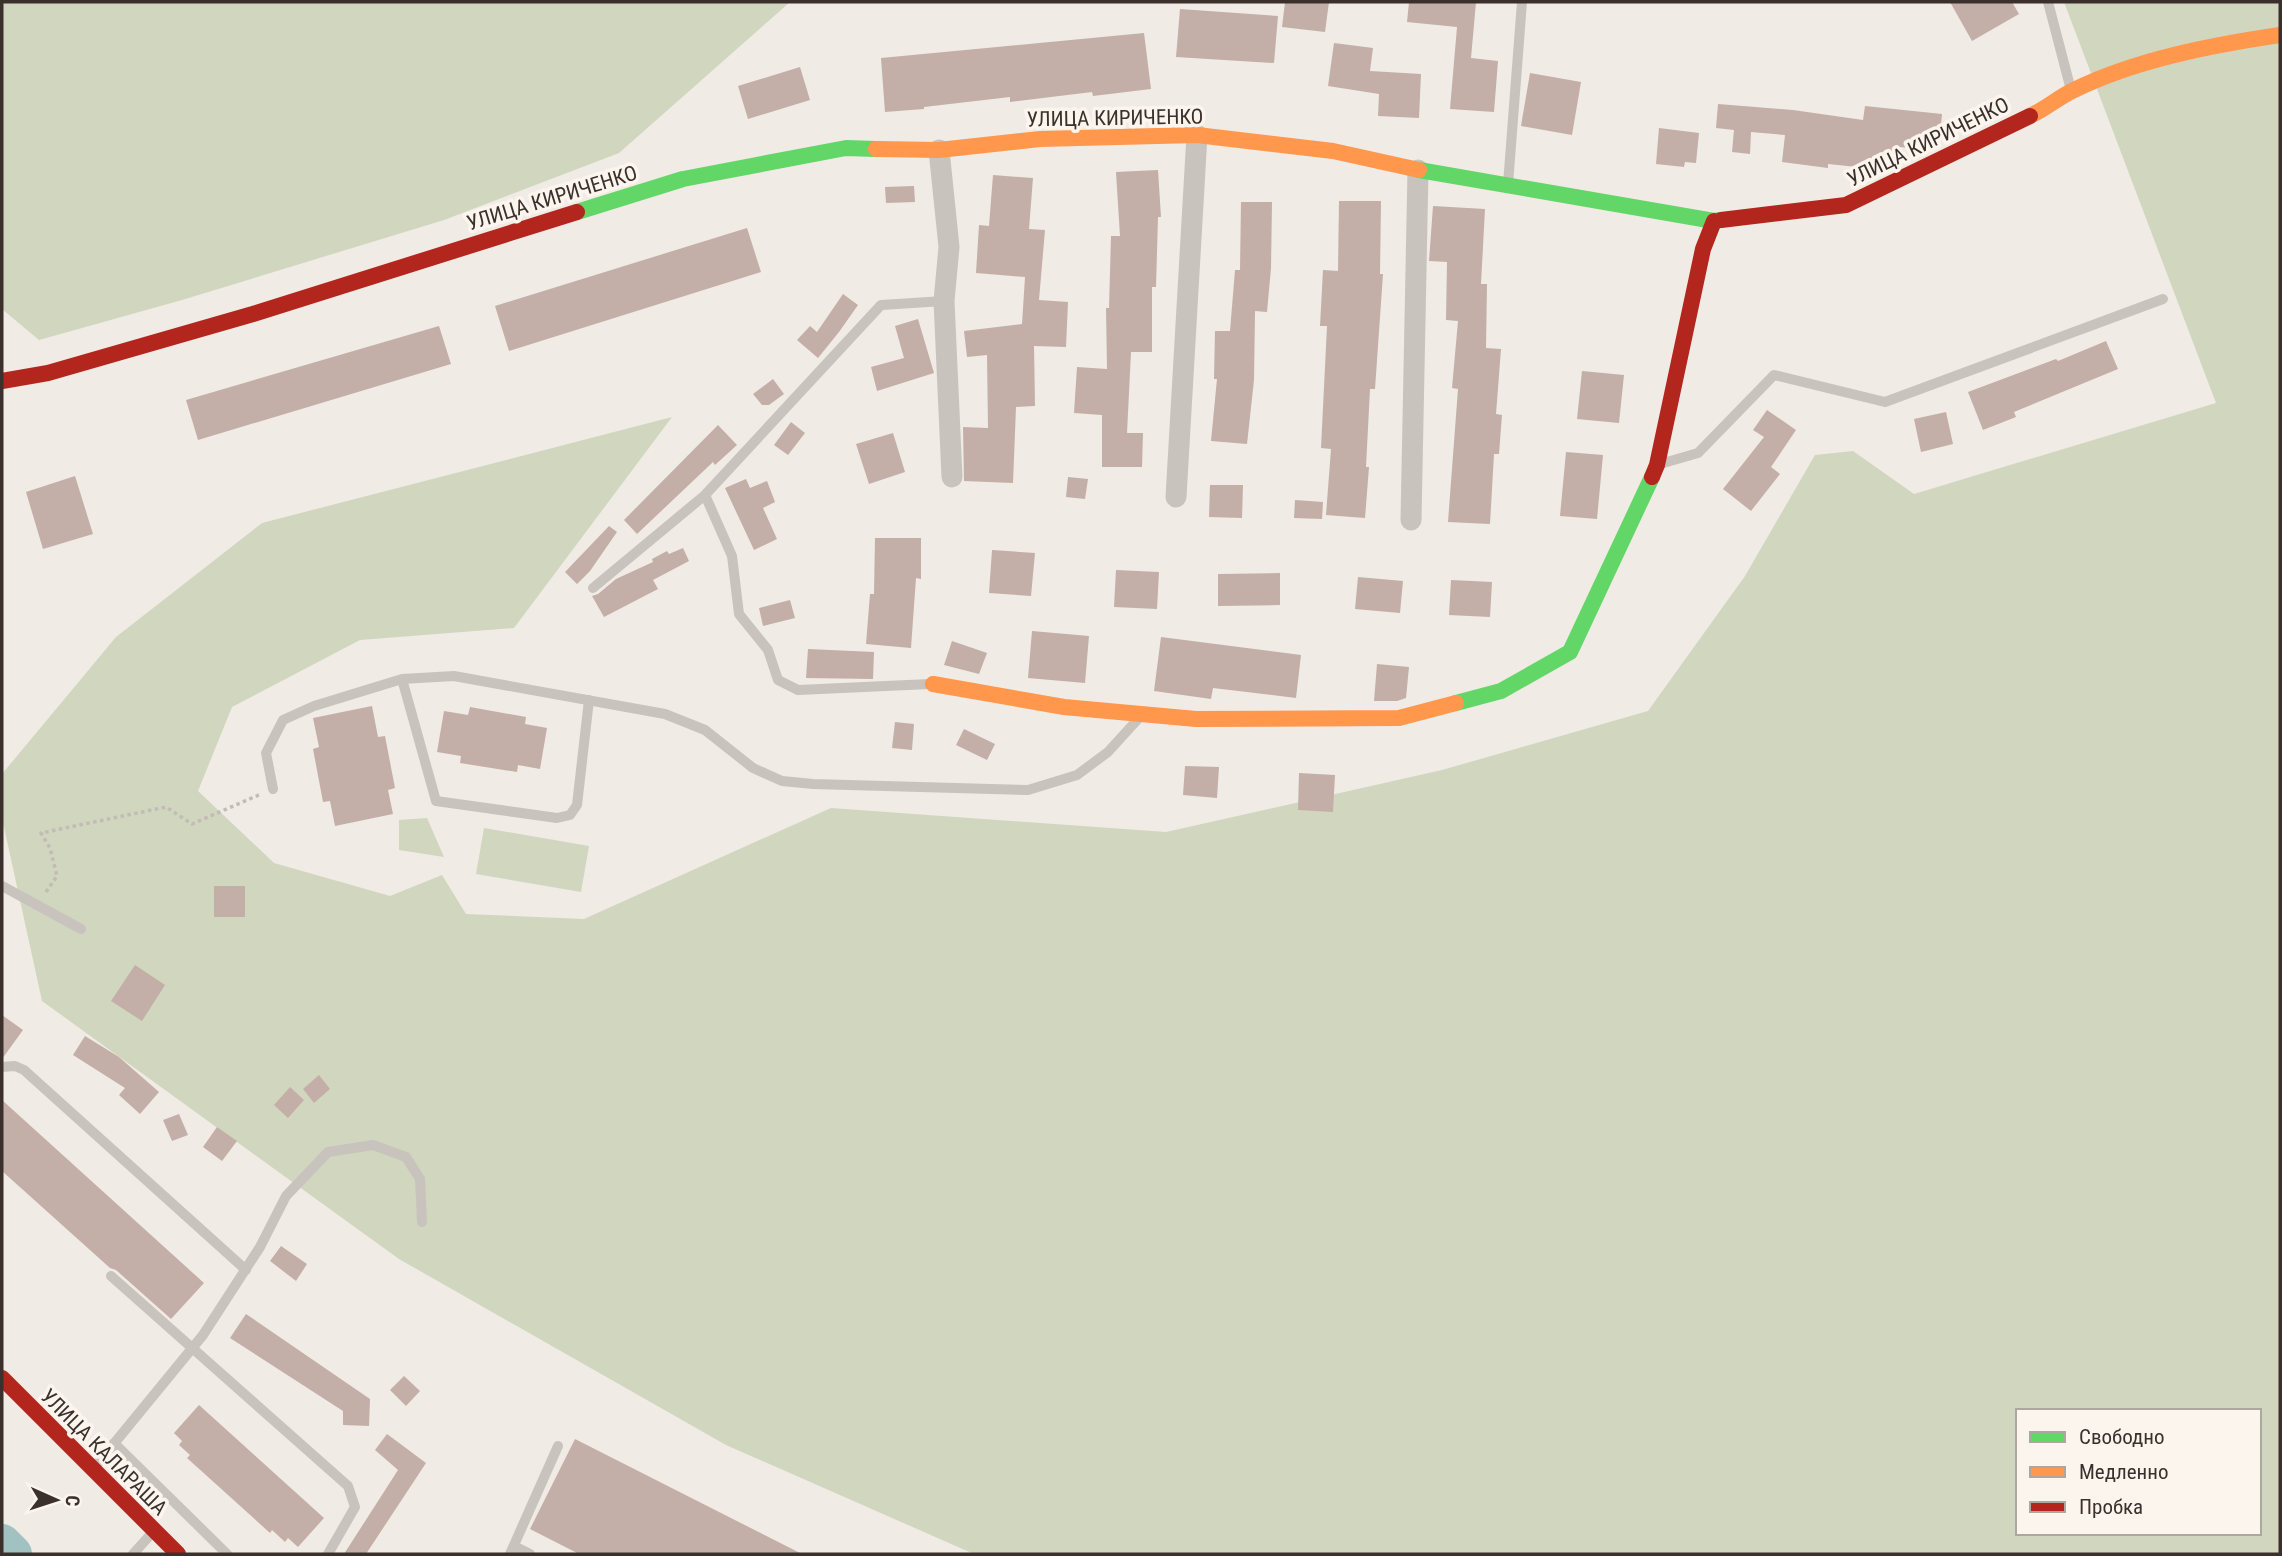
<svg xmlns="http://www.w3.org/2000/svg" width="2282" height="1556" viewBox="0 0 2282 1556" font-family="'Roboto Condensed',sans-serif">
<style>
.green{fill:#d1d6bf;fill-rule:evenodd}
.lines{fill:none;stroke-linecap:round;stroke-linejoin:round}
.river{stroke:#a1c2c1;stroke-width:38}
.building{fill:#c3afa7}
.path{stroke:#c2bbb6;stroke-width:3.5;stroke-dasharray:3.5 3.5;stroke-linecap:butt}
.lane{stroke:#c9c3be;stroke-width:10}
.street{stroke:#c9c3be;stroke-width:21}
.fast{stroke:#63d668;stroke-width:16}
.slow{stroke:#ff974d;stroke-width:16}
.jam{stroke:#b3261e;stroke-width:16}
.labels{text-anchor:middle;stroke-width:7;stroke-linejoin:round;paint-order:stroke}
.street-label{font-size:21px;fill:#3b302b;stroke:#fbf5ee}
</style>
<rect width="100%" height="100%" fill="#f0ebe5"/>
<path class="green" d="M2,2H790L619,153L444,220L182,300L39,340L2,309Z
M2064,2H2280V1554H974L726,1445L399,1259L42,1001L2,818V774L116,637L262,523L672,417L514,628L360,640L232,707L198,791L274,863L390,896L442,875L466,914L584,919L831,808L1166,832L1442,770L1648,711L1745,576L1815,455L1853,451L1914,494L2216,403ZM2018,1411H2259V1533H2018Z
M427,818L444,857L399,850V820Z
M484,828L589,846L581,892L476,874Z"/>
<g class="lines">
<path class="river" d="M2,1543L13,1554"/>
</g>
<path class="building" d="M1285,2H1329L1325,32L1282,27Z
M1409,2H1476L1471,58L1498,61L1494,112L1450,109L1457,27L1407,22Z
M1950,2H2012L2019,14L1972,41Z
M1180,9L1278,16L1274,63L1176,57Z
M1144,33L1151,89L1093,96L1092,92L1010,102V97L924,107V109L885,112L881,58Z
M1334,43L1373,48L1370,71L1421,74L1419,118L1378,116L1379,94L1328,86Z
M800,67L810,100L748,119L738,86Z
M1530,73L1581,82L1572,135L1521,126Z
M1718,104L1793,110L1863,120L1865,106L1942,114L1940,136L1926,134L1924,148L1922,149L1900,147L1899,155L1878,154L1877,169L1828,164V168L1782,162L1785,135L1751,132L1750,154L1732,152L1734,130L1716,128Z
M1659,128L1699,133L1696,163L1685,162L1684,167L1656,164Z
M1158,170L1161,217H1158L1156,287H1152V352H1131L1127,433H1143L1142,467H1102V415L1074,413L1077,367L1107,369L1106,308H1109L1111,236H1120L1116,172Z
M993,175L1033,178L1029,229L1045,230L1039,300L1068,302L1066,347L1034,346L1035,406L1016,407L1013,483L964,481L963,427L988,428L987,355L967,357L964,331L1022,324L1025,277L976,273L979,225L989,226Z
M914,186L915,202L886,203L885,187Z
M1339,201H1381L1380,274H1383L1375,389H1370L1366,467H1369L1365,518L1326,515L1331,449L1321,448L1327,326H1320L1323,270L1338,271Z
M1241,202H1272L1271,268L1267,312L1255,311L1254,380L1247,444L1211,441L1217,379H1214L1215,331H1230L1235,270H1240Z
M1433,206L1485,209L1481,284H1487L1486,348L1501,349L1496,414L1502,415L1499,454H1494L1490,524L1448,522L1458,389L1452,388L1458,321L1446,320L1447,262L1429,261Z
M747,228L761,272L509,351L495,306Z
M843,294L858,305L839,332L818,358L797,340L810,326L817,332Z
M918,319L934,373L877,391L871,367L904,358L895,326Z
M439,326L451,364L198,440L186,400Z
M2106,341L2118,369L2014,412L2016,417L1983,430L1968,392L2056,359L2058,361Z
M1582,371L1624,375L1619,423L1577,419Z
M773,379L784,394L769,405H762L753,394Z
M1767,410L1796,430L1771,467L1780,474L1751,511L1723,489L1764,437L1753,430Z
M1946,412L1953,444L1921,452L1914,419Z
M791,422L805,433L788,455L774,445Z
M718,425L737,445L715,465L713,462L637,534L624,520Z
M893,433L905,472L869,484L856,444Z
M1566,452L1603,455L1597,519L1560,516Z
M75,476L93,534L43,549L26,492Z
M1068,477L1088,479L1085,499L1066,497Z
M746,479L750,488L767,481L775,502L763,508L777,539L754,550L725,488Z
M1210,485H1243L1242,518L1209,517Z
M1295,500L1323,502L1322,519L1294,518Z
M609,526L617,532L590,571L577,584L565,572Z
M875,538H921V579L916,578L911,648L866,644L870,594H874Z
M683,548L689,561L653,580L658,589L604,617L592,596L598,594L616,579L653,562L652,559L667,551L669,554Z
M992,550L1035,553L1031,596L989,593Z
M1116,570L1159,572L1157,609L1114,607Z
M1280,573V605L1218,606V574Z
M1358,577L1403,581L1400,613L1355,609Z
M1451,580L1492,582L1490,617L1449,615Z
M790,600L795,618L763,626L759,608Z
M1032,631L1089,636L1085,683L1028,678Z
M1161,637L1301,655L1296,698L1213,688L1211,699L1154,691Z
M952,641L987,653L979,674L944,665Z
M808,649L874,652L873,679L806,678Z
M1377,664L1409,667L1406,698L1397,701H1374Z
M372,706L378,737L385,736L395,788L388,790L393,814L335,826L330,801L323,802L313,749L319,747L313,718Z
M470,707L526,717L525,724L547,728L540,769L518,765L517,772L460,763L461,756L437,752L444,711L468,715Z
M895,722L914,724L912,750L892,748Z
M964,729L995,744L987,760L956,745Z
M1185,766L1219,767L1217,798L1183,795Z
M1299,773L1335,775L1333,812L1298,810Z
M214,886H245V917H214Z
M135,965L165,985L142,1021L111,1001Z
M2,1015L23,1030L2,1059Z
M85,1036L119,1057L159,1092L140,1114L119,1095L125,1088L73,1055Z
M319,1075L330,1089L314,1103L303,1089Z
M290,1087L304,1100L288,1118L274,1105Z
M2,1100L204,1283L171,1319L116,1270L110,1268L2,1171Z
M179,1114L188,1135L172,1141L163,1120Z
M217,1127L237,1141L222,1161L203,1147Z
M281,1246L307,1264L296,1281L270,1261Z
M246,1314L370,1399L369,1426L343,1425V1411L230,1338Z
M404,1376L420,1391L406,1406L390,1390Z
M199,1405L324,1518L298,1547L288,1538L285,1542L272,1530L270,1533L187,1458L190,1455L179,1445L182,1441L174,1433Z
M387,1434L426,1463L366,1554H344L398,1470L375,1450Z
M575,1439L802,1554H579L530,1529Z"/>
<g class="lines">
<path class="path" d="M46,892L57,876L50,848L41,833L166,807L192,824L261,794"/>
<path class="lane" d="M2048,2L2071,90
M1508,184L1522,2
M1660,464L1698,453L1774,375L1885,402L2163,299
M705,495L732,556L739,614L768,650L778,680L798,690L930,684
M593,588L705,495L881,305L944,301
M402,679L436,801L557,818L570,815L577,805L589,700
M273,789L266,753L283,720L314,706L402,679L454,676L665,714L705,730L753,768L782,781L813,784L1028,790L1077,775L1108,752L1138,719
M2,886L81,929
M2,1067L15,1066L24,1070L246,1270
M111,1276L348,1486L355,1507L328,1554
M114,1443L227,1554
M94,1468L203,1335L260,1247L286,1196L328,1152L373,1145L406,1157L420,1179L422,1222
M514,1546L530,1554
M133,1554L152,1533
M510,1554L558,1446"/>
<path class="street" d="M939,150L949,247L944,301L952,477
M1176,497L1197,135
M1411,520L1418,170"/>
<path class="fast" d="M1419,170L1714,221L1721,220
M577,212L683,179L846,148L876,149
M1456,703L1501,691L1570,652L1652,477"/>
<path class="slow" d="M2030,116C2045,109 2058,98 2072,91C2134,60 2212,45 2280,35
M876,149L939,150L1040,139L1197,135L1333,151L1419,170
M933,684L1064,707L1196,719L1399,718L1456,703"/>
<path class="jam" d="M1721,220L1846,205L2030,116
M2,381L48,373L253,314L577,212
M1652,477L1657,465L1703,249L1714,221
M2,1378L178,1554"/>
</g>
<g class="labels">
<g class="street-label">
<text transform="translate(1115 118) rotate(-1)" y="7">УЛИЦА КИРИЧЕНКО</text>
<text transform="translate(1928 142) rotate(-26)" y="7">УЛИЦА КИРИЧЕНКО</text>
<text transform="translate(552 198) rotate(-17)" y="7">УЛИЦА КИРИЧЕНКО</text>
<text transform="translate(104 1452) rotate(45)" y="7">УЛИЦА КАЛАРАША</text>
</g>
</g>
<rect width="2282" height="1556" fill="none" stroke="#3b302b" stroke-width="7"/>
<rect x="2016" y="1409" width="245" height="126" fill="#fbf5ee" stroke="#aea6a0" stroke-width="2"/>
<rect x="2030" y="1432" width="35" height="10" fill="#63d668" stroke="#aea6a0" stroke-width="2"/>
<text x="2079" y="1444" font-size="21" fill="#3b302b">Свободно</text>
<rect x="2030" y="1467" width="35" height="10" fill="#ff974d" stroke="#aea6a0" stroke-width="2"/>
<text x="2079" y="1479" font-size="21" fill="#3b302b">Медленно</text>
<rect x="2030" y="1502" width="35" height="10" fill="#b3261e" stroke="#aea6a0" stroke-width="2"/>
<text x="2079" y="1514" font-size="21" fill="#3b302b">Пробка</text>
<g transform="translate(56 1500) rotate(93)" stroke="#fbf5ee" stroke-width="5" paint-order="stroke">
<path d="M0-5L12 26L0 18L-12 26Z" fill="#3b302b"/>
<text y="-10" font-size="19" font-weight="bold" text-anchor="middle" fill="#3b302b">С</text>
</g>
</svg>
